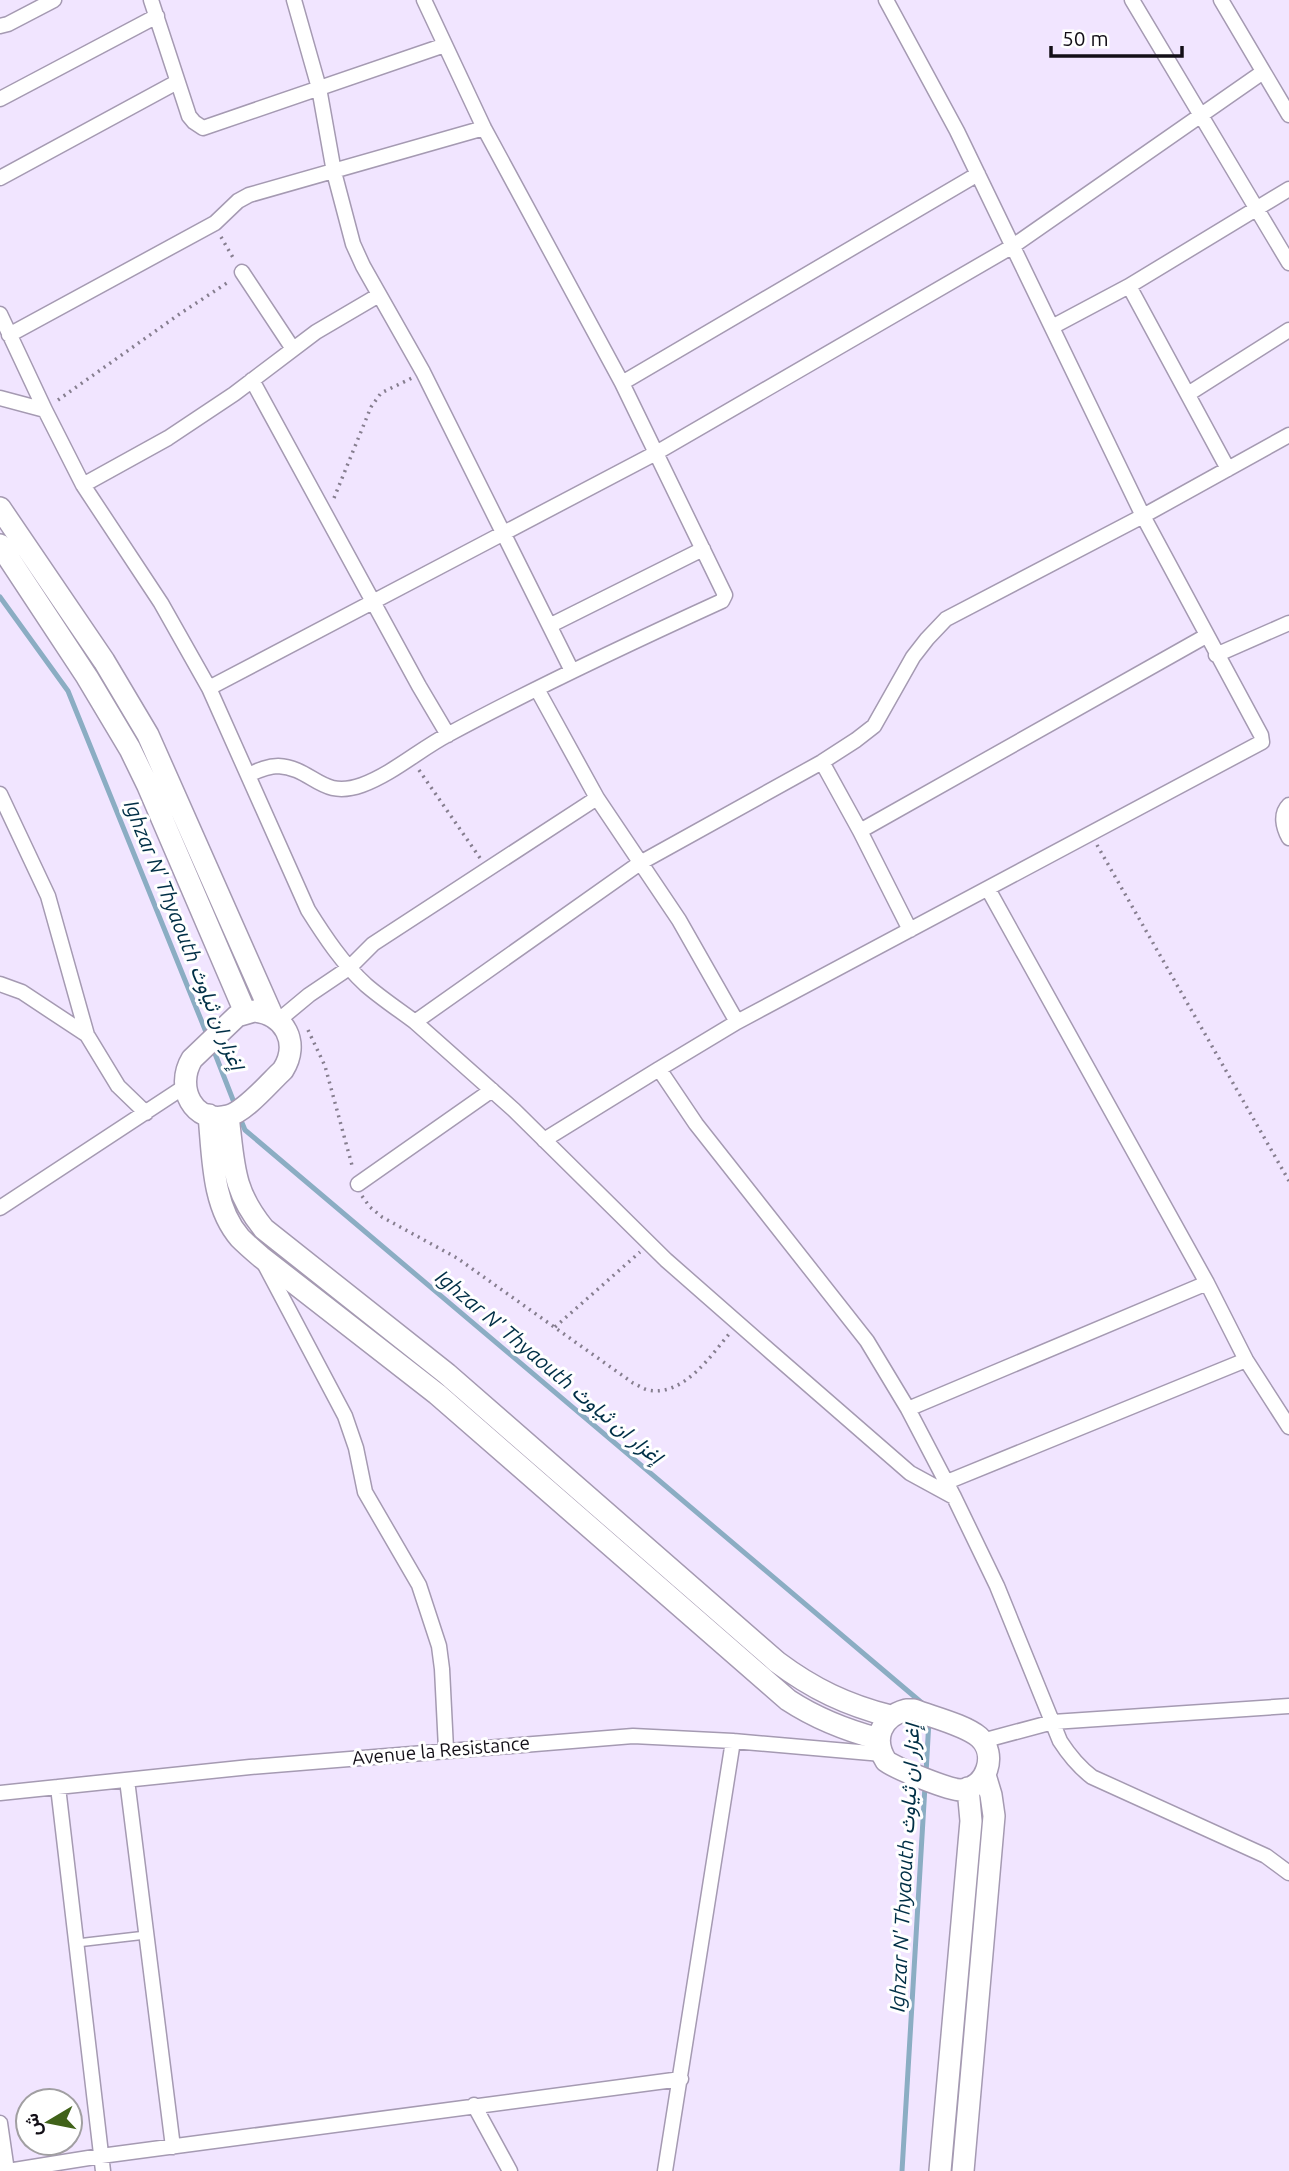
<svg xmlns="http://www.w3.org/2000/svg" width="1289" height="2171" viewBox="0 0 1289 2171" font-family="Ubuntu,Vazirmatn,sans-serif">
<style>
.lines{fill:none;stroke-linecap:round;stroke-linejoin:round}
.stream{stroke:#8badc3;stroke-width:5}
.lane-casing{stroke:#a59ab2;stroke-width:10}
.street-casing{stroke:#a59ab2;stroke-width:17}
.secondary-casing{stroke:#a59ab2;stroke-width:24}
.path{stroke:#867e8f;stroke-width:3.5;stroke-dasharray:2 5;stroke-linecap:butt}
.lane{stroke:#fff;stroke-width:7}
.street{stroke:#fff;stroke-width:14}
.secondary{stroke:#fff;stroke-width:21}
.labels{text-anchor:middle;stroke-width:6;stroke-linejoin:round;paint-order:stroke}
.street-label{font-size:19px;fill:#130f17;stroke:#fff}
.water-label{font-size:21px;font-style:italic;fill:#002f46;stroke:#fff}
</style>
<rect width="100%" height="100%" fill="#f1e5ff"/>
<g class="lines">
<path class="stream" d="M0,597L68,691L208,1037
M212,1046L235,1105
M240,1118L245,1130L922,1703
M926,1773L929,1720
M902,2171L925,1786"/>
<defs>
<path id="lane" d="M77,1943L146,1935"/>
<path id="street" d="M151,0L189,116L194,122L203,128L445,45
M294,0L319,88L334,172L353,244L363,266L423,372L572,671
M1132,0L1289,263
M1221,0L1289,115
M0,26L8,24L54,0
M0,99L157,16
M0,178L177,82
M242,272L293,349
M1129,286L1228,469
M0,314L45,410
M1052,327L1129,286L1289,189
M9,335L215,223L238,201L249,195L484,128
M252,380L419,686L448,735
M622,383L978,174
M1188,394L1289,330
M0,398L45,410L83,485L161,603L209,688L308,910C325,937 343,964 366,985C381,998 399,1010 415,1022
M83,485L168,438L234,394L316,332L379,295
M551,625L703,549
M1216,655L1289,623
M209,688L656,453L1013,246L1263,72
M537,689L597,798
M822,762L860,831L910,930
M248,775C257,771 267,766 278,766C314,768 320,800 362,785C394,773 420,749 449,734C538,686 630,643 722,601L725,595L622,383L484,128L424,0
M0,794L48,896L87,1035L118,1086L146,1113
M1289,805C1280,814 1283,827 1289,838
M860,831L1206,636
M988,889L1207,1283L1246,1360L1289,1427
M0,984L22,992L87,1035
M279,1020L309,995L349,968L373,944L597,798L679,920L737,1022L659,1069L696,1124L867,1341L908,1409L954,1497L997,1586L1060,1741C1069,1755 1079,1767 1092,1777L1266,1856L1289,1873
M737,1022L1262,742L1261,735L1143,516L957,131L886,0
M544,1140L659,1069
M358,1184L492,1090
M0,1208L184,1087
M265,1265L345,1416L356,1448L365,1492L419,1585L439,1646L442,1669L446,1749
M908,1409L1207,1283
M947,1482L1246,1360
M954,1497L910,1473L772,1353L666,1260L514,1110L415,1022L640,863L822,762L856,740L874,726L913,657L927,639L946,619L1143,516L1289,435
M982,1741L1053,1722L1289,1706
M127,1780L173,2147
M58,1787L103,2171
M0,1793L250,1767L633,1736L733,1741L882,1754
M474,2105L510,2171
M0,2123L7,2171
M8,2171L101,2156L681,2079
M665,2171L733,1741"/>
<path id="secondary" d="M0,508L104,661L148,735L272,1015
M0,545L87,677L130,749L148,786L245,1012
M254,1011C285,1014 300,1043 283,1070C270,1082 245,1112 228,1116C193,1125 175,1087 192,1059L237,1016Z
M209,1115C213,1156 212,1206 240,1238C247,1245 254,1251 261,1257L437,1394L788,1700C817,1719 845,1730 879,1739
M228,1116C234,1164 232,1190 264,1229L447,1374L777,1662C813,1689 847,1705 890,1716
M906,1710H914C932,1717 965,1725 979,1737C998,1754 987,1788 961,1790C949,1790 897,1769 886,1761C872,1739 881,1717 906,1710Z
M940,2171L971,1821L968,1788
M963,2171L994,1816L991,1795L985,1775"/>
</defs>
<use href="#lane" class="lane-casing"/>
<use href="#street" class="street-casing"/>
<use href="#secondary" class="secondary-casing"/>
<path class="path" d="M221,237L235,261
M58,400L181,313L230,281
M334,498L371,407L381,393L412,378
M419,770L480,858
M1097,845L1289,1181
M308,1030L325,1066L353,1169
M362,1196L370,1207L382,1217L457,1258L633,1383C638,1385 643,1389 648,1390C683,1397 710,1357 729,1334
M555,1327L640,1252"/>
<use href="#lane" class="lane"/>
<use href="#street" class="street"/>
<use href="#secondary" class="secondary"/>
</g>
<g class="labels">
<g class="street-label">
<text transform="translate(441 1750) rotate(-5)" y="7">Avenue la Resistance</text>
</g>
<g class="water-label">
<text transform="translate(184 935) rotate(68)" y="7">Ighzar N' Thyaouth إغزار ان ثياوث</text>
<text transform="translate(549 1367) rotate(40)" y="7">Ighzar N' Thyaouth إغزار ان ثياوث</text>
<text transform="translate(905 1868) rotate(-87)" y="7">Ighzar N' Thyaouth إغزار ان ثياوث</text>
</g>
</g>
<g transform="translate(49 2122) rotate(260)"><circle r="33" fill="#ffffff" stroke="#a19fa2" stroke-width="2"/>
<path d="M0-5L12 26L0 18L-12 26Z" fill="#406219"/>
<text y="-10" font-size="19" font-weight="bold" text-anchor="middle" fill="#130f17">ش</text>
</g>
<path d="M1051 46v10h131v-10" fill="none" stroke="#130f17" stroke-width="3.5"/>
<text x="1062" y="46" font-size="21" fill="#130f17" stroke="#ffffff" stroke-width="5" paint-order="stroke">50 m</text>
</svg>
